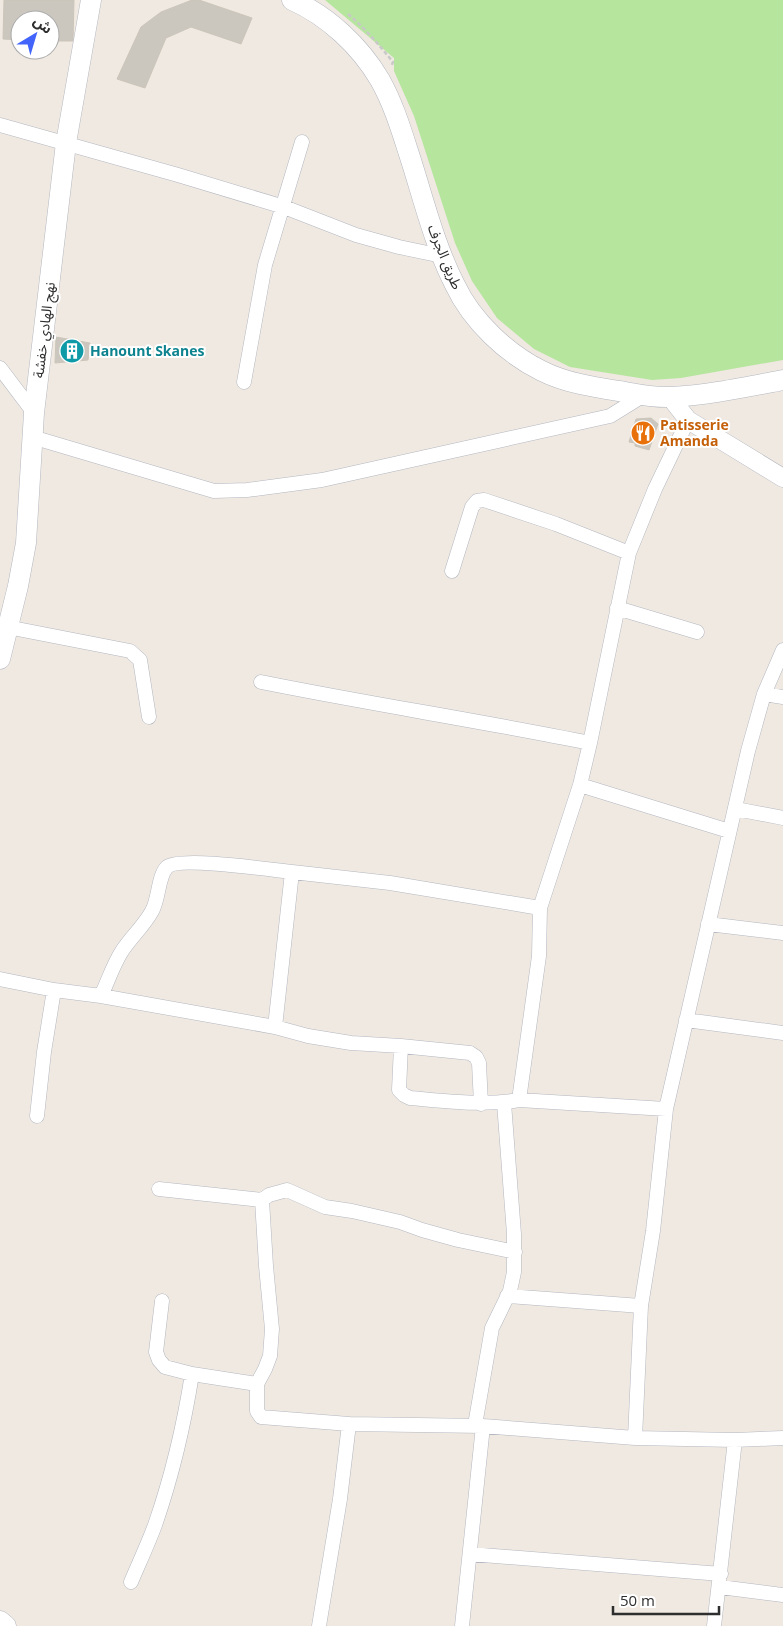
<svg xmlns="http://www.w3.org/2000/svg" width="783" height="1626" viewBox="0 0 783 1626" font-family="'Open Sans','Noto Sans Arabic',sans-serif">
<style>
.green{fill:#b6e59e}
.building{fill:#cbc7bf;stroke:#cbc5ba}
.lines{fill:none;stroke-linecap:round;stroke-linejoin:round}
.minor-casing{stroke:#b4b7c1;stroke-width:15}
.tertiary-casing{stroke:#b4b7c1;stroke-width:19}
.secondary-casing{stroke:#b4b7c1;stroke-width:21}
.path{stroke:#c9c9c9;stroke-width:2.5;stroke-dasharray:4 2.5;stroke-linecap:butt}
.minor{stroke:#fff;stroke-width:14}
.tertiary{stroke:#fff;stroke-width:18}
.secondary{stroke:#fff;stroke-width:20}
.labels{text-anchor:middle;stroke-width:4;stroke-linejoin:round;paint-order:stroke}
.street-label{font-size:14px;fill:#2e2e2e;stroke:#fff}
.culture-label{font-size:14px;font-weight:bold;fill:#0d838f;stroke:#fff;text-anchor:start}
.food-label{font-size:14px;font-weight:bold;fill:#c56008;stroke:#fff;text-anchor:start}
</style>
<rect width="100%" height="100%" fill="#efe9e1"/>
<path class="green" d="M325,0H783V360L681,378L652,380L570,367L534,349L497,318L472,281L455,243L414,116L394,71V58Z"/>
<path class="building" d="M4,0H74L73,41H50V20H20V40L3,39Z
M192,0H199L252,18L241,44L191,27L166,38L145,88L117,79L141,27L161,12Z
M56,337L90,343L88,360L55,363Z
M651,418L658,424L649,450L635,446V443L629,442L636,419Z"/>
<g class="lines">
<defs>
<path id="minor" d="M0,125L178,175L284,207L356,235L399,247L442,256
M0,368L34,413
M244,382L265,265L302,142
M32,437L214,491L247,490L322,480L610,416L644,395
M452,571L472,507L477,501L484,500L556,524L629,553
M617,608L697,632
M7,627L130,651L140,660L149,717
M261,682C370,704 481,721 590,743
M764,694L783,697
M580,785L729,831
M736,809L783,818
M708,924L783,933
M0,979L54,990L101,996L275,1027L308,1036L351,1043L401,1046L470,1053L476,1057L479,1063L481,1104
M101,996C108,981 113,965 122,951C131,937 144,926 152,911C159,899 158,876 167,867C178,856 273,870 292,872
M686,1020L783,1033
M275,1027L292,872L390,883L540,908
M401,1046L399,1090L404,1095L410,1098C446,1101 483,1106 519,1100L666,1109
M519,1100L539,956L540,908L580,785L590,743L629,553L655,489L688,420
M37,1116L44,1052L54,990
M159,1189L262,1200L266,1266L272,1329L270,1356L265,1369L257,1384
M262,1200L269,1195L287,1190L325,1207L352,1211L400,1222L422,1230L458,1240L515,1252
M507,1296L641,1306
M162,1301L156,1352L159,1360L165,1367L192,1374L257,1384V1411L261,1417L349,1424L483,1426L635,1438L735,1440L783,1438
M475,1425L492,1328L510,1291L514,1272V1234L504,1103
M635,1438L641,1306L653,1231L666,1109L748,751L764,694L783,650
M470,1554L721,1574
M131,1582C139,1563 148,1544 155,1525C172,1476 184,1425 192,1374
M720,1587L783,1595
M319,1626L340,1499L349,1424
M462,1626L483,1426
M714,1626L735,1440"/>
<path id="tertiary" d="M670,397L688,420L783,478"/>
<path id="secondary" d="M292,0C328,16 360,46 380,80C393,103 401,129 409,154C423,197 434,244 455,285C472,321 507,354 542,371C566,383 593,387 619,391C636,394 654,398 671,397C709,395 746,387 783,380
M0,659L18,586L26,543L34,413L66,143L91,0
M0,1621L6,1626"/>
</defs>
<use href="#minor" class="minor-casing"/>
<use href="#tertiary" class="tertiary-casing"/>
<use href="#secondary" class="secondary-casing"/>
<path class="path" d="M348,14C365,28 379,45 393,62L391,67"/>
<use href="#minor" class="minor"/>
<use href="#tertiary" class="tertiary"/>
<use href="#secondary" class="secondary"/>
</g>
<defs>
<symbol id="building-disc" viewBox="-11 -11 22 22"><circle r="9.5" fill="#0f9aa8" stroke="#fff"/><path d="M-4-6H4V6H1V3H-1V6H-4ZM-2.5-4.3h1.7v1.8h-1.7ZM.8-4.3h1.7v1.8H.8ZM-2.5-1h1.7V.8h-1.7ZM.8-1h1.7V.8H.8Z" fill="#fff"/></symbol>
<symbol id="restaurant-disc" viewBox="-11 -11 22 22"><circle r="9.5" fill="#e8710a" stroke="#fff"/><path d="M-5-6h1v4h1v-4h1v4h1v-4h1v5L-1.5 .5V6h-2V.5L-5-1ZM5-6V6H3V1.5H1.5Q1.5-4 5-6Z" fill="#fff"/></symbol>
</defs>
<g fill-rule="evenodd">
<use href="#building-disc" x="58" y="337" width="28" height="28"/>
<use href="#restaurant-disc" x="629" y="419" width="28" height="28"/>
</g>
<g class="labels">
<g class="street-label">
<text transform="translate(445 257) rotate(68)" y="5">طريق الجرف</text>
<text transform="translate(44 330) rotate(-83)" y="5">نهج الهادي خفشة</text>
</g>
<g class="culture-label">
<text x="90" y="356">Hanount Skanes</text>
</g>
<g class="food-label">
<text x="660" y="430">Patisserie<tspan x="660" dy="16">Amanda</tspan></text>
</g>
</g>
<g transform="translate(35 35) rotate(38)"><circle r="24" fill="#ffffff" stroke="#ababab"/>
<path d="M0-4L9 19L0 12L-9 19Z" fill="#4264fb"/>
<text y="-8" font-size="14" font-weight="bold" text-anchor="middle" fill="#2e2e2e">ش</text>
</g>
<path d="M613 1606v8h106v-8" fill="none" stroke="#2e2e2e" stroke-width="2.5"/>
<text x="620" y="1606" font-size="15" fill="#2e2e2e" stroke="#ffffff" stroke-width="4" paint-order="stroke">50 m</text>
</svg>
